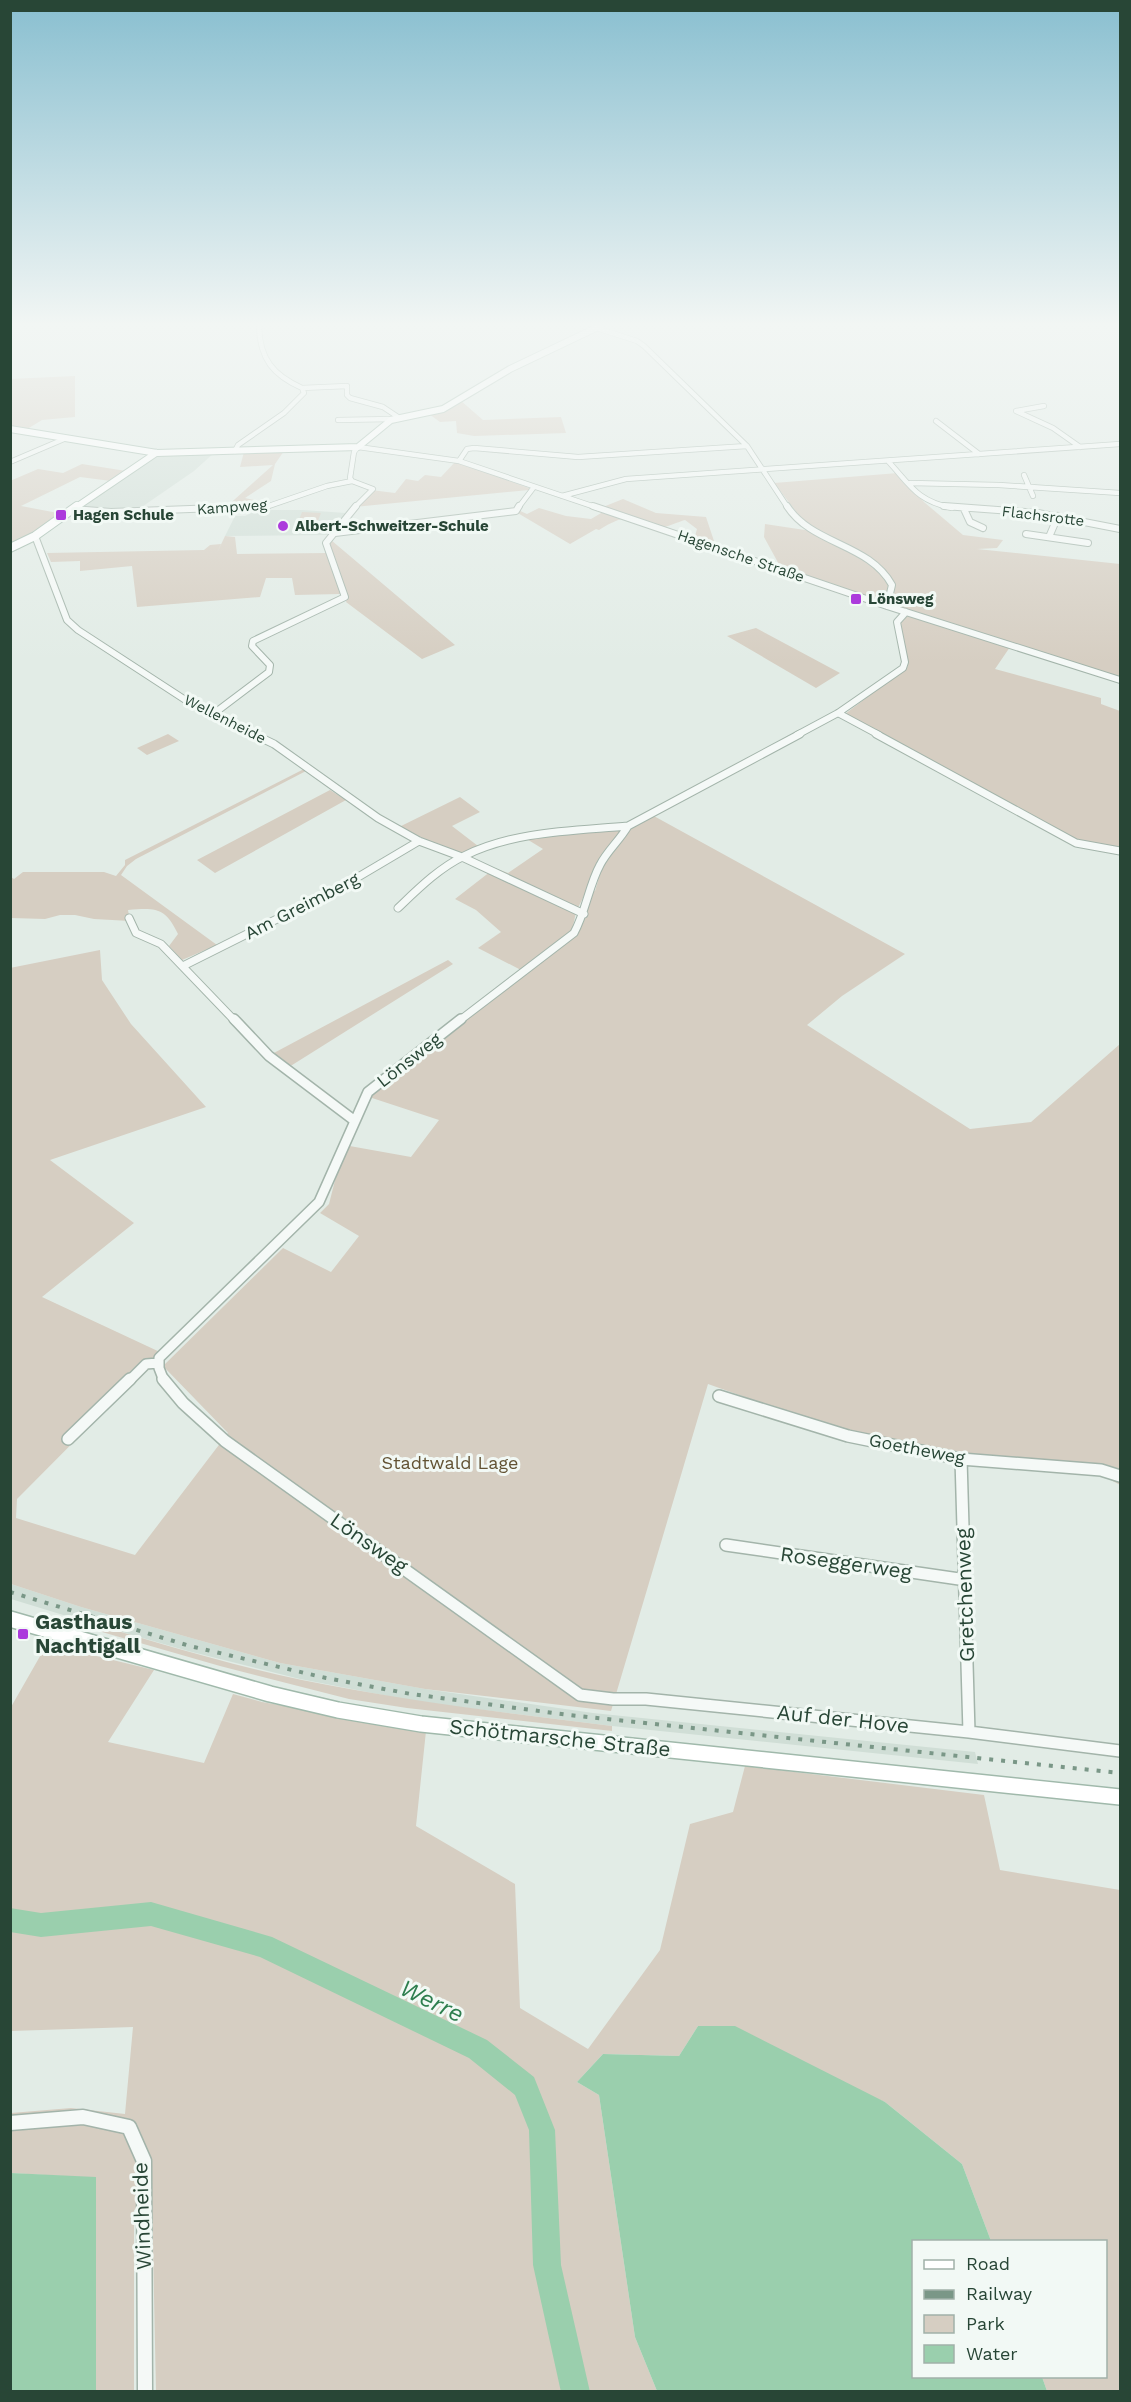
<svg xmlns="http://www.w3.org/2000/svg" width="1131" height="2402" viewBox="0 0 1131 2402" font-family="'Work Sans',sans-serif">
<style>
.built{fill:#d0ded6}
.green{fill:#d6cec2}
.water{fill:#9acfad}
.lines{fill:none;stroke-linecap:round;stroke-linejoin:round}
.river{fill:#9acfad;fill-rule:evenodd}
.minor-far5-casing{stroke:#a3b4aa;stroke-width:6}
.minor-far4-casing{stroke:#a3b4aa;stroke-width:8}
.minor-far3-casing{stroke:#a3b4aa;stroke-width:9}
.minor-far2-casing{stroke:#a3b4aa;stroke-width:12}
.minor-far1-casing{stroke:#a3b4aa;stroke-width:14}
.minor-casing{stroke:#a3b4aa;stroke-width:17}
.major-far2-casing{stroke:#a0b9ab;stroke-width:8}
.major-far1-casing{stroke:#a0b9ab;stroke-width:10}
.major-casing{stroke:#a0b9ab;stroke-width:18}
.minor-far5{stroke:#f5f9f7;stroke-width:4.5}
.minor-far4{stroke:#f5f9f7;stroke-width:6}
.minor-far3{stroke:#f5f9f7;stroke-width:7}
.minor-far2{stroke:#f5f9f7;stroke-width:9}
.minor-far1{stroke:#f5f9f7;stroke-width:11}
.minor{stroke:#f5f9f7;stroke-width:14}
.major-far2{stroke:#fff;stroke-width:6}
.major-far1{stroke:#fff;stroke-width:8}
.major{stroke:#fff;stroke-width:15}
.rail{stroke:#7a9787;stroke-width:4;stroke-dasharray:4 8;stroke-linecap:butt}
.poi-dot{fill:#ac3bdc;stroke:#f2f9f5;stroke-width:2}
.labels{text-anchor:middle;stroke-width:6;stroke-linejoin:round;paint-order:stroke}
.far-street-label{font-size:15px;fill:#284636;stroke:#f2f9f5}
.far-poi-label{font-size:15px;font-weight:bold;fill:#284636;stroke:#f2f9f5;text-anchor:start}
.street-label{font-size:18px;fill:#284636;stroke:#f2f9f5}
.park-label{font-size:18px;fill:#635334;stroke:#f2f9f5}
.near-street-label{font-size:21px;fill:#284636;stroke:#f2f9f5}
.near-poi-label{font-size:21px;font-weight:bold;fill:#284636;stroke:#f2f9f5;text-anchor:start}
.near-water-label{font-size:24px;font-style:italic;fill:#2d7e4e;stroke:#f2f9f5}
</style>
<rect width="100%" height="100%" fill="#e2ece6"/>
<path class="built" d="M214,453L194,471L136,511L82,508L155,455Z
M257,510H302L346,513L329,535L225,536L235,516H245Z
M11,1584L81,1607L280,1663L425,1689L593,1713L975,1752L978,1764L612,1726L419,1702L300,1679L188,1651L73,1618L11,1599Z"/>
<path class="green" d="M75,376V417L42,420L24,431L11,428L10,379Z
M460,400L483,420L561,417L566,433L474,436L457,433L456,421L440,422L429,414Z
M284,451L275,464L271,481L245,498L258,501L246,508H225L273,465L240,467L244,452Z
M455,462L529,488V490L354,507L371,490L395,493L406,479L418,481L425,475L441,477Z
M82,464L126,471L111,481L80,477L21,506L63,514L36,533L11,547L10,481L38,469L63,473Z
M898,473L924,502L963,535L1003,540L997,548L977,549L1120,564V678L781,568L764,537L765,524L818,532L808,527L774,483Z
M623,499L656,513L706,517L716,547L694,540L697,529L685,520C677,522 665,529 657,527C625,522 632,510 599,530L596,529L570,544L516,512L518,510L527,514L539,508L566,516L591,519L608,509L603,507Z
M302,512L321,513L313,533H294Z
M225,536L235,537L237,554L327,553L340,594L295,595L292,578H266L260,597L137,607L132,566L80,571V561L51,562L47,553L204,550L210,545L221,544L217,553Z
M331,540L455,645L422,659L346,602L348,597L328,543Z
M908,615L1010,647L995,669L1101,698V704L1120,711V848L1077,840L845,714L908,666L900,623Z
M756,628L840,673L816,688L727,636Z
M168,734L179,741L147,755L137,748Z
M304,769L306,771L136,859L127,866L121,875L217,945L182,960L169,946L178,934C165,907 156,908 128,910L130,921L94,919L75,915H60L45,919L11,918V877L14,879L23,872H104L116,876L125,865V860Z
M330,790L346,800L215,873L197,860Z
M460,797L480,812L452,826L478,846L461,853L416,838L397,828Z
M652,815L905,954L842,996L807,1025L970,1129L1031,1122L1120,1044V1485L1085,1466L964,1455L839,1430L708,1384L611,1711L425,1689L280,1663L81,1607L11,1584L10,968L100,950L102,980L131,1024L206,1107L50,1160L134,1223L42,1297L162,1353L17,1499L16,1518L135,1555L228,1433L163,1366L283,1248L331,1272L359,1236L320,1213L329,1204L344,1145L411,1157L439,1120L366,1096L524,974L519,969L478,948L501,932L476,910L455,899L495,868L508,873L543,849L525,838L622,829L617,842L600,863L576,912L572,931L530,970L578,934L588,912L582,909L592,889L595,891L602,867L624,839L630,827Z
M448,960L453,964L289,1067L272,1054Z
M73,1618C149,1640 225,1664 302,1680C405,1701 508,1713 612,1726V1731L407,1708L349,1699L220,1666L102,1632Z
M47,1644L154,1670L108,1742L204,1763L233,1694L262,1702L426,1731L416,1826L515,1884L520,2008L588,2049L660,1950L690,1824L733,1812L745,1766L984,1795L1000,1870L1120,1890V2391H1047L1042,2377L1106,2376V2242L991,2241L962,2164L885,2102L698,2026L679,2056L603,2054L577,2082L599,2095L635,2337L657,2391H156L152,2201L134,2210V2391H96V2178L11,2173V2113L71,2108L125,2114L133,2027L11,2031V1707Z"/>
<path class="water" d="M698,2026H735L885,2102L962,2164L991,2241L914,2242V2376L1042,2377L1047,2391H657L635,2337L599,2095L577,2082L603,2054L679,2056Z
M11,2173L96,2177V2391H11Z"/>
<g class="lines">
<path class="river" d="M151,1902L272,1937L487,2040L534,2077L555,2130L561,2265L590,2392H561L533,2265L529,2130L515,2095L469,2058L260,1957L151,1926L41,1937L10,1932V1908L41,1913Z"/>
<defs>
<path id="minor-far5" d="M596,328L637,341L644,346L747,446L788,508
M302,388L347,386V395L350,398L383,407L398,417
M1044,406L1016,411L1053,428L1080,447
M338,420L393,419
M936,421L979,454
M235,451L238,445L284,413L304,393L302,388C273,375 260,359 259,327
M459,461L467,449L474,448L578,457L747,446
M888,461C911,486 917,501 952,508
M10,462L64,439
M1024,475L1033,496
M910,483L999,485L1120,493
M562,496L626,479L1120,444
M263,508L327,486L352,481
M354,508L373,489L352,481L350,478L354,452L358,447L459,461L598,508
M518,508L534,487"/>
<path id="minor-far4" d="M593,506L887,606L1120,680
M787,506C812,545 869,543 892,585L887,606
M944,506L1038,513L1120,529
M73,509L111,512L267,506
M964,509L970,522L983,528
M335,533L516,511L519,506
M1026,534L1088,543
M35,536L67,620L78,630L190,703L256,735
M1049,537L1058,516
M838,713L879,735
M212,715L269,672L270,665L252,646L253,641L345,597L326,543L356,506
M797,735L838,713L903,668L905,662L897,622L906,612"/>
<path id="minor-far3" d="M253,734L274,744L378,818L419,841L462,857L584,914
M876,734L1076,843L1120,851
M398,908C418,889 439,868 464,856C514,831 573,831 628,826
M129,918L136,933L161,944L235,1021
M183,966L343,886L419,841
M459,1021L574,933C586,911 589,885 600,865C607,851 620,840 628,826L800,734"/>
<path id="minor-far2" d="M234,1019L269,1056L355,1121
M129,1381L146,1364L158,1363
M164,1381L159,1368V1358L319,1202L368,1092L461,1019"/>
<path id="minor-far1" d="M163,1379L183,1403L225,1441L580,1695L613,1699H646L969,1732L1120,1751
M719,1396L848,1436L961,1459L1101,1470L1120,1476
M68,1439L130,1379
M961,1459L969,1732
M726,1545L966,1580"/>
<path id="minor" d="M10,2123L83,2117L129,2127L144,2161L145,2392"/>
<path id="major-far2" d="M10,429L157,453L358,447L391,420L443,409L510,369L598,327
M75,508L156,453"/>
<path id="major-far1" d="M10,548L35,536L77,506"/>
<path id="major" d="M10,1619L270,1694L338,1710L421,1724L1120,1797"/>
</defs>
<use href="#minor-far5" class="minor-far5-casing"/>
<use href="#minor-far4" class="minor-far4-casing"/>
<use href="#minor-far3" class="minor-far3-casing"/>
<use href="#minor-far2" class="minor-far2-casing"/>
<use href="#minor-far1" class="minor-far1-casing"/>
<use href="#minor" class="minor-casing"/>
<use href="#major-far2" class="major-far2-casing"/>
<use href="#major-far1" class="major-far1-casing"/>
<use href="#major" class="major-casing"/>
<use href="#minor-far5" class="minor-far5"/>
<use href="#minor-far4" class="minor-far4"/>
<use href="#minor-far3" class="minor-far3"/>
<use href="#minor-far2" class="minor-far2"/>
<use href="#minor-far1" class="minor-far1"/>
<use href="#minor" class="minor"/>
<use href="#major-far2" class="major-far2"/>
<use href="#major-far1" class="major-far1"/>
<use href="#major" class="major"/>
<path class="rail" d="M10,1592L190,1646L326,1678L411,1694L569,1715L1120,1773"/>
</g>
<linearGradient id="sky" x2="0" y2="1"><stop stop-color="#89bfd0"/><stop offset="0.49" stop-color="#f2f6f4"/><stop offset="1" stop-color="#f2f6f4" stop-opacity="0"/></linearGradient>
<rect width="1131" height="663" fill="url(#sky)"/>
<g class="poi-dot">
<rect x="55" y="509" width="12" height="12" rx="3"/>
<circle cx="283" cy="526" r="6"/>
<rect x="850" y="593" width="12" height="12" rx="3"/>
<rect x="17" y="1628" width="12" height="12" rx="3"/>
</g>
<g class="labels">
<g class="far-street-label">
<text transform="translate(232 507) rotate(-4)" y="5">Kampweg</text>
<text transform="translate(1043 516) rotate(7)" y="5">Flachsrotte</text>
<text transform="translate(741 556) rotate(19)" y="5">Hagensche Straße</text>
<text transform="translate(225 719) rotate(27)" y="5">Wellenheide</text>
</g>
<g class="far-poi-label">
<text x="73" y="520">Hagen Schule</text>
<text x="295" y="531">Albert-Schweitzer-Schule</text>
<text x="868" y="604">Lönsweg</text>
</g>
<g class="street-label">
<text transform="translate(302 906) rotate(-27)" y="6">Am Greimberg</text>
<text transform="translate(409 1060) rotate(-38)" y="6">Lönsweg</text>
<text transform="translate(917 1449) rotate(11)" y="6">Goetheweg</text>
</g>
<g class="park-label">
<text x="450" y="1469">Stadtwald Lage</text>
</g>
<g class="near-street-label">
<text transform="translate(369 1543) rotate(35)" y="7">Lönsweg</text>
<text transform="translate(846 1563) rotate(8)" y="7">Roseggerweg</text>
<text transform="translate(965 1595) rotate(-92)" y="7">Gretchenweg</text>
<text transform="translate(843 1719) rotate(6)" y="7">Auf der Hove</text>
<text transform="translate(560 1738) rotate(6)" y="7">Schötmarsche Straße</text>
<text transform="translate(142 2216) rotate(-92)" y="7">Windheide</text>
</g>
<g class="near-poi-label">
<text x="35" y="1629">Gasthaus<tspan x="35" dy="24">Nachtigall</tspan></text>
</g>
<g class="near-water-label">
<text transform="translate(432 2001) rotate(26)" y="8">Werre</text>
</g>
</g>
<rect width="1131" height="2402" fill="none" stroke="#284636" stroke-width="24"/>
<rect x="912" y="2240" width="195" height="138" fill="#f2f9f5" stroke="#a1b1a9" stroke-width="1.5"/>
<rect x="924" y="2260" width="30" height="9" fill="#ffffff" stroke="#a1b1a9" stroke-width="1.5"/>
<text x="966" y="2270" font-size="18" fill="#284636">Road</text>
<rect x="924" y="2290" width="30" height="9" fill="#7a9787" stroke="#a1b1a9" stroke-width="1.5"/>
<text x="966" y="2300" font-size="18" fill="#284636">Railway</text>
<rect x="924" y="2315" width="30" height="18" fill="#d6cec2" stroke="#a1b1a9" stroke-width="1.5"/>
<text x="966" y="2330" font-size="18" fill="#284636">Park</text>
<rect x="924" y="2345" width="30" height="18" fill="#9acfad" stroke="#a1b1a9" stroke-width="1.5"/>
<text x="966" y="2360" font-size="18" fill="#284636">Water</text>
</svg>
